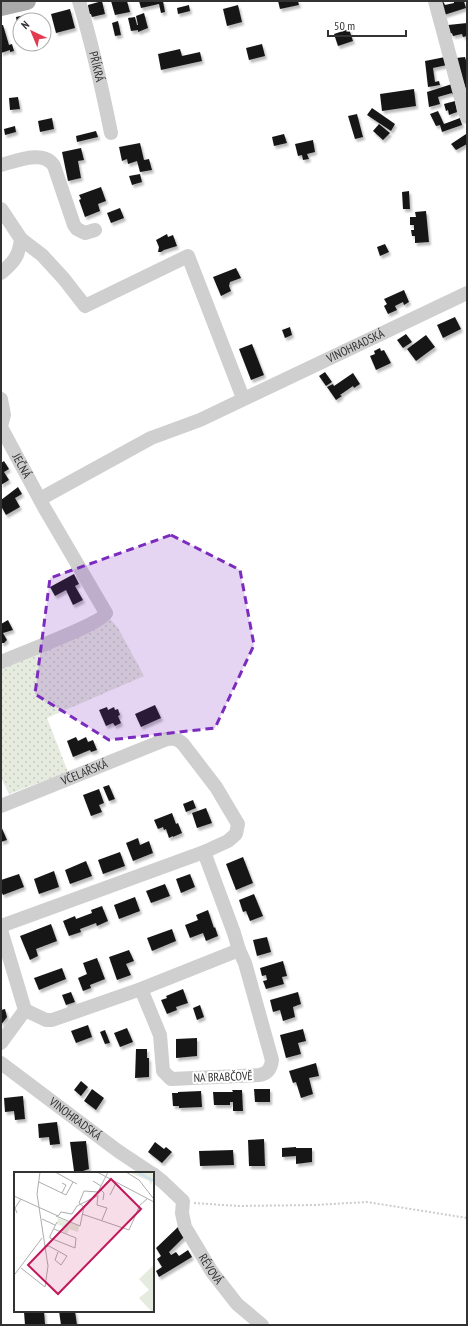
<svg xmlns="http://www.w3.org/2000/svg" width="468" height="1326" viewBox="0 0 468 1326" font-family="'PT Sans Narrow',sans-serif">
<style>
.grass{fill:url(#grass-dots)}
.building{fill:#191919;filter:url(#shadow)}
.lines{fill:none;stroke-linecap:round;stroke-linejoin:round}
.path{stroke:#ccc;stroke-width:2;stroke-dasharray:2 2;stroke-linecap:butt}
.minor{stroke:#cfcfcf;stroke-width:14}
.major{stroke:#aaa;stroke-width:18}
.marked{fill:#7b2cbf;fill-opacity:0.2;stroke:#7b2cbf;stroke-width:3;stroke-dasharray:8 5;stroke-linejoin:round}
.labels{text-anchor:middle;stroke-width:4;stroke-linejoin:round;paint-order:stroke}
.street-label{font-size:12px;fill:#323232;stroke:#fff}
.inset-river{fill:none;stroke:#cee2ed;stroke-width:2}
.inset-road{fill:none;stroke:#adadad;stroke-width:1}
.view{fill:#c2185b;fill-opacity:0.15;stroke:#c2185b;stroke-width:2}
.inset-edge{fill:none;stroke:#323232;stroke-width:2}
</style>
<defs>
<pattern id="grass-dots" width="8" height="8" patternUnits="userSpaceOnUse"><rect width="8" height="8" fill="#e5ebde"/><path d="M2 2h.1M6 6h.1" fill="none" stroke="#c5cabf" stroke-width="1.8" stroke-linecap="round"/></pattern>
<filter id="shadow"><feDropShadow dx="2" dy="3" stdDeviation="1" flood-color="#0004"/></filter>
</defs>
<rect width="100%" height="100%" fill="#fff"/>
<path class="grass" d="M110,619L118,628L144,676L47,718L68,772L9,794L1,778V665Z"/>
<path class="building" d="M102,1L105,14L92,17L91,14H89L88,5Z
M111,1H127L130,12L115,15Z
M139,1H163L165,12L161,13L159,4L141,8Z
M278,1H298L299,5L280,9Z
M443,1L445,5L454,3V1H464L466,8L444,15L440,2Z
M189,5L190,11L178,14L177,8Z
M238,5L242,22L227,26L223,9Z
M70,9L75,28L56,33L51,14Z
M144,13L148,28L138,32V30L131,31L128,18L135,17L137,25H138L136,16Z
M25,15L26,20L32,18L33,20H20L19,34L16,17Z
M118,21L121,35L115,36L112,23Z
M467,23V36L463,37L462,34L453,36L452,33L450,34L448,25Z
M1,25H3L9,45L12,44L14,51L10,52V50L1,53Z
M349,29L353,41L338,46L334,34Z
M262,44L265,56L249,60L246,48Z
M180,49L182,56L200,52L202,61L161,70L158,54Z
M445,57L447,65L433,68L435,82L439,81L440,85L428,87L425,61Z
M465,57L467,64V93L456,58Z
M452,84L455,93L452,94V93L438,97L440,104L429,107L427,92Z
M414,89L416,106L382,111L380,94Z
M18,97L20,109L10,110L9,98Z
M455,101L457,112L449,115L448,110L446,111L444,104Z
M372,108L395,124L391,131L367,115Z
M438,111L444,124L460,118L462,125L442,132L440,125L436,126L430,114Z
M357,114L363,137L355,139L348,116Z
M52,118L54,129L40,132L38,121Z
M379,124L390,133L383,140L373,131Z
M15,126L16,132L5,135L4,129Z
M96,131L98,137L77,142L76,136Z
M284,134L287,143L274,146L272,137Z
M466,134L467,144L456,150L451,144Z
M313,140L315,152L307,154L309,159L303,160L302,155L298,156L295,144Z
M140,143L144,160L149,159L152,170L140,172L137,161L128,164L127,159L122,161L119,147Z
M81,148L84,160L78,161L81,178L68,181L62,152Z
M140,174L142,182L132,185L129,176Z
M101,187L106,201L98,204L100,211L85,217L79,200L81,199L79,195Z
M409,191L410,209H403L402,192Z
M120,208L124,218L111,223L107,213Z
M426,211L429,242L415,243V236H412L411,230H414V225H410V217H416L415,212Z
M167,234L168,237L173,235L177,246L164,250L161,252H158L159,247L156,240Z
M385,244L389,252L380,256L377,247Z
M236,268L241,278L230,282L229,286L231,291L221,296L213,277Z
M404,290L409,302L404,305L403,302L395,306L397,310L388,314L384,306L387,304L384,299Z
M455,317L461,329L443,338L437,325Z
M290,327L292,335L285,338L282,330Z
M406,334L412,342L403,348L397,340Z
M426,335L435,347L416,361L407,349Z
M252,344L264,375L251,380L239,349Z
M380,348L381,351L384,350L391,363L376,370L370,356L375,354L374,351Z
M325,372L332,382L326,386L319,376Z
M353,373L360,384L354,388L353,386L340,395L342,396L336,400L327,387L333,384L334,386Z
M4,461L9,469L4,472L9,480L1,485V463Z
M18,487L22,494L15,498L20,507L6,515L1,506V500Z
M74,574L79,584L75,586L83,600L73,605L66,590L55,596L50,587Z
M8,620L13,630L3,633L7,640L4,643H1V624Z
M155,705L161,718L141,727L135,714Z
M107,707L108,710L114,707L115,710L118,709L120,715L118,716L121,723L115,726L113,723L106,726L99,710Z
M76,737L78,741L86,737L88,742L93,740L97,750L91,752L90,750L73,757L67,741Z
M109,785L115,799L109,801L103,787Z
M99,789L104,803L99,805L102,812L91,816L83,795Z
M193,800L196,808L186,812L183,804Z
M206,808L212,823L197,828L192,813Z
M172,813L176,824L178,823L182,833L173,837V836L169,838L166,829L164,830L163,827L158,829L154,820Z
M1,826L7,840L1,842Z
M138,838L140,845L149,841L153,853L133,861L126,843Z
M120,852L125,866L103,874L98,860Z
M243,857L253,883L236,890L226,864Z
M86,861L92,876L70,884L65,870Z
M54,871L59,887L39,894L34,879Z
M19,874L24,887L3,895L1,891V880Z
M190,874L195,887L181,893L176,879Z
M165,884L170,896L151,903L146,891Z
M254,894L263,916L250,921L246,911L243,912L239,900Z
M135,897L140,911L119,919L114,905Z
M102,906L108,921L97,926L96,923L80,929L81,932L69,936L63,921L75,916L76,919L92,913L91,910Z
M208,910L214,928L215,927L218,936L206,941L203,933L190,938L185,925L198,920L196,915Z
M51,924L57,941L36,949L38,956L30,960L20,936Z
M172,929L176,941L152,951L147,938Z
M267,937L271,952L257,956L253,940Z
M129,950L134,961L126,964L131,975L117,980L109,957Z
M97,958L105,979L90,985L91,988L83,991L78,978L87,974L83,963Z
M283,961L287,976L282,977L284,984L266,989L263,981L267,980L266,975L262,976L260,968Z
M62,968L66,979L39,990L34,978Z
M183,989L188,1003L176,1007L177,1010L167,1014L161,1000L167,998L166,996Z
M71,992L75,1002L66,1005L62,995Z
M298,992L301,1004L293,1007L295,1017L283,1021L280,1010L273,1012L270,1000Z
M200,1005L204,1017L197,1020L193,1008Z
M5,1009L7,1017L1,1025V1010Z
M88,1025L92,1037L76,1043L71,1031Z
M127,1028L133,1042L120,1047L114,1033Z
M303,1029L306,1041L298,1043L301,1054L286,1058L280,1035Z
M105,1030L110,1043L105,1044L100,1032Z
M197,1038V1056L176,1058V1039Z
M136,1049H147V1058H149V1077L135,1078Z
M316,1063L319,1076L309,1078L313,1094L301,1098L296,1082L293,1083L289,1071Z
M81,1081L88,1087L81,1096L74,1090Z
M92,1089L104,1098L96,1110L84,1101Z
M254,1089H270V1102H255Z
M232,1090H242L243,1111H233V1102H230V1105H214L213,1092H233Z
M201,1091L202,1107L179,1108V1106H173L172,1093H178V1092Z
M23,1096L25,1119L15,1120L14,1111L5,1112L4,1098Z
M57,1122L60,1144L50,1145L49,1137L39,1138L38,1124Z
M264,1139L265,1166H249L248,1140Z
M86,1141L89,1169L80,1172L74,1171L70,1142Z
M155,1142L164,1149L166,1147L172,1152L162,1163L148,1152Z
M296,1147V1148H312V1162L296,1164V1156L282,1157V1148Z
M233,1150L234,1165L200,1166L199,1151Z
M178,1227L186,1235L169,1252L171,1255L176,1252L179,1256L188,1250L192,1257L159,1277L156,1271L162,1267L157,1259L161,1256L156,1248Z
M34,1311H44L45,1324L25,1325L24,1312Z
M59,1311H75L77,1325H61Z"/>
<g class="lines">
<path class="path" d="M194,1203L238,1206L315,1205L367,1202L467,1218"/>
<g class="minor">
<path id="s1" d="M79,1C92,44 102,88 111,133"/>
<path d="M435,1L464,109L467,117"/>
<path d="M1,165C16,161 44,149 54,166L74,225L77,229L85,233L95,230"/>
<path d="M1,209L21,239L42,255L64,279L85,306L188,256L243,398"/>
<path d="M1,273C14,262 19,256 21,239"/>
<path d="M1,399L4,415L1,426"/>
<path id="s2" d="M1,427L45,509L106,613C101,624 17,655 1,662"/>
<path id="s3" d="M40,499L151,438L200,420L467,293"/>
<path id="s4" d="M1,806L167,739C174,738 178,739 183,744L216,787L238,824L236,834L228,841L204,852L1,926"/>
<path d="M204,852L234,933L239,950"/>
<path d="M1,930L25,1010"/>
<path d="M1,1043L25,1010L46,1020H52L141,989L239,950L245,963L272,1060C271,1069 267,1074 259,1075L171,1079L163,1071L160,1035L141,989"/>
<path id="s5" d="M1,1063L118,1151L151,1173"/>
<path id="s6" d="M153,1174L163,1182L183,1201L182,1213L185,1227L212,1272L237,1304L262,1325"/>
</g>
<path class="major" d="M1,7L27,1"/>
</g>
<path class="marked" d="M171,535L240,570L254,645L215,728L109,740L35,694L50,578Z"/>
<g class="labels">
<g class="street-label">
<text dy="4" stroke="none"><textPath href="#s1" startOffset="68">PŘÍKRÁ</textPath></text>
<text dy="4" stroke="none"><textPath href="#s3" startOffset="351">VINOHRADSKÁ</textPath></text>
<text dy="4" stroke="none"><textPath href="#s2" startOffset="44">JEČNÁ</textPath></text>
<text dy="4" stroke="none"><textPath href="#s4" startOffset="90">VČELAŘSKÁ</textPath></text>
<text transform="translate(223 1077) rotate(-2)" y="4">NA BRABČOVĚ</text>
<text dy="4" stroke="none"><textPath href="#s5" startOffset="93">VINOHRADSKÁ</textPath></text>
<text dy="4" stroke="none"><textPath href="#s6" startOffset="116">RÉVOVÁ</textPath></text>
</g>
</g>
<g transform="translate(14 1172)">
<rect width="140" height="140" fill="#fff"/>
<path d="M44,46L65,54L64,60L55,57L53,62L48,59L49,55L43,52Z" fill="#e5ebde"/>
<path d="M115,0H137L140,3L137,13L135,9ZM140,93V140H138L125,126L135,118L125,107Z" fill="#e5ebde"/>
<path class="inset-river" d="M123,0L140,9"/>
<path class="inset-road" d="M41,0L63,12M83,0L140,30M112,0L125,8L139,26M79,9L87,14L94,0M25,10L52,23L59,10M48,11L52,13L48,21M86,17L90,21L89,28M84,23L83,33L93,36L88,48M96,23L102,11M0,24L44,44L47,40L58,42L63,34L83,24M3,41L1,36L7,27M68,42L115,58L126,33L133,27M42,44L66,54L70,35L65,31L70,19L84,20L87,14M28,47L41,53M40,57L62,66L61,76L36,66V64L43,50M30,75L35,74L53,84L47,93L41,88L44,80M7,96L31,115L34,94L23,22L26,0M1,102L28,66"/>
<path class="view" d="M97,7L127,37L44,122L14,93Z"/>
<rect width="140" height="140" class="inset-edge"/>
</g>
<rect width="468" height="1326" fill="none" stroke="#323232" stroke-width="4"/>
<g transform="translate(32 32) rotate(316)"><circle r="19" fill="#ffffff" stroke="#adadad"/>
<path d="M0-3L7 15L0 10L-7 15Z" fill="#e23b50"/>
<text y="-6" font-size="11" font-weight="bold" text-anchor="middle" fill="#323232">N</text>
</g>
<path d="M328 30v6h78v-6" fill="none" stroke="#323232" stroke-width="2"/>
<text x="334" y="30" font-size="12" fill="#323232" stroke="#ffffff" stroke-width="3" paint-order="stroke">50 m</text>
</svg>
